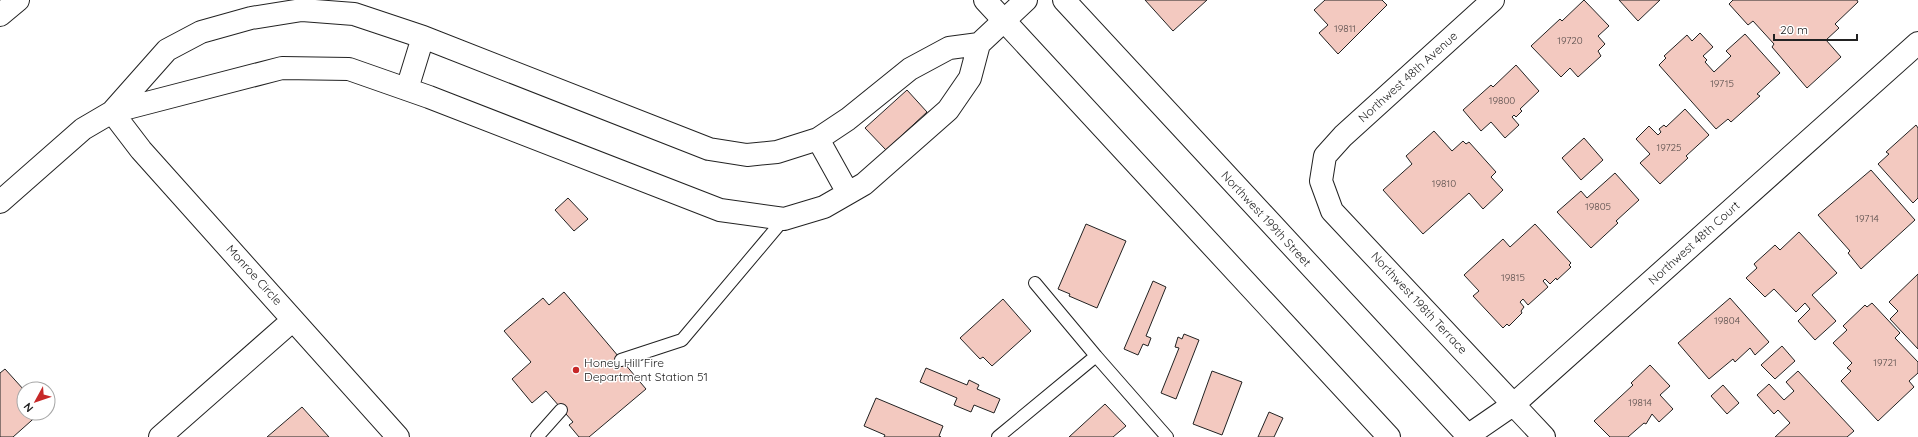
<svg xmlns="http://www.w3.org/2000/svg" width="1918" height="437" viewBox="0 0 1918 437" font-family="Quicksand,sans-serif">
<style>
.building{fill:#f3c9c0;stroke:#222}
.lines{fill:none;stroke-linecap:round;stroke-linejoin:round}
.service-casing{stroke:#222;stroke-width:14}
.minor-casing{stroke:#222;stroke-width:24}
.secondary-casing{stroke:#222;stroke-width:24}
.primary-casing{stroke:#222;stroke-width:24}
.service{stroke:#fff;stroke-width:12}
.minor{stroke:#fff;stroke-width:22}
.secondary{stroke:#fff;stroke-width:22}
.primary{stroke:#fff;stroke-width:22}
.poi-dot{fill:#c62828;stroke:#fff;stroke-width:1.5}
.labels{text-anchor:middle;stroke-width:3;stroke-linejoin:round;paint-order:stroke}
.number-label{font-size:10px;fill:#564c4a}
.street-label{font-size:12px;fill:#222;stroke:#fff}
.poi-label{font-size:12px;fill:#222;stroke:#fff;text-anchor:start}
</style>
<rect width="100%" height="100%" fill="#fff"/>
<path class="building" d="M1145,0H1207L1173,31Z
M1325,0H1382L1387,5L1338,54L1319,33L1328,25L1314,10Z
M1584,0L1609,26L1598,36L1605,44L1598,51L1601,56L1578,77L1570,68L1561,77L1531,46L1560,19L1562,21Z
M1619,0H1660L1638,21Z
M1733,0H1857L1858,2L1835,24L1839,28L1826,40L1841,57L1807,88L1772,47L1774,44L1753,21L1748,25L1729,4Z
M1700,33L1713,47L1703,56L1707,60L1705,62L1714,72L1731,56L1726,51L1745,34L1780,73L1757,94L1760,96L1731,122L1728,119L1716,129L1659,65L1666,58L1664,56L1687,35L1692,41Z
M1516,65L1539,91L1520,109L1522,111L1516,117L1514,115L1512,117L1519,125L1505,138L1491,122L1481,131L1463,110L1491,85L1493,87Z
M907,90L927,112L886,150L865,128Z
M1685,109L1709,135L1686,156L1688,158L1660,184L1640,163L1650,154L1636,139L1649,126L1658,135L1661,132L1659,129L1664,125L1666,127Z
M1916,125L1918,128V198L1913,203L1878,164L1889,154L1886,152Z
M1434,131L1452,151L1463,141L1466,144L1469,142L1496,172L1491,177L1503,190L1483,209L1469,193L1423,234L1383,190L1412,164L1406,156Z
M1584,138L1603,160L1581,180L1562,158Z
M1871,170L1915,220L1861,269L1848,253L1850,251L1818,215Z
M1615,173L1639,200L1616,221L1618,223L1591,248L1557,212L1581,191L1587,198Z
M568,198L588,219L574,231L555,210Z
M1086,224L1126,241L1097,308L1069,296L1070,294L1058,289Z
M1535,224L1571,263L1569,265L1571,267L1557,280L1556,278L1550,284L1545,279L1543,281L1548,287L1528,305L1523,299L1520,302L1524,307L1521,311L1522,313L1509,326L1507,324L1503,328L1473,296L1479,291L1464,275L1503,239L1510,247Z
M1799,232L1837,273L1812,295L1836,321L1815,340L1798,321L1810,309L1805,303L1796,312L1774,289L1765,297L1746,278L1757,268L1754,264L1775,245L1780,250Z
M1918,274V349L1890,319L1898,311L1889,302Z
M1153,281L1166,287L1146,336L1151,338L1148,346L1143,344L1138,355L1124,349Z
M564,292L646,389L589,437H579L569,425L573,422L546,391L532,403L512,379L531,362L504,331L543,298L549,305Z
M1730,298L1769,342L1755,355L1750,348L1735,362L1733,359L1709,379L1678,343Z
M1003,299L1031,331L992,366L983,357L980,359L960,338Z
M1872,303L1900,333L1895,338L1918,362V373L1909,381L1914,387L1878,421L1841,381L1851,371L1847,368L1852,363L1833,343L1847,330L1843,326L1865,305L1867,307Z
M1184,334L1199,340L1176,399L1161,393L1179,348L1175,347L1178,337L1182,339Z
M1782,346L1795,361L1775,379L1761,365Z
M1650,365L1670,386L1660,395L1673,409L1659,422L1652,414L1646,424L1644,423L1628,437H1610L1594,421L1633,385L1631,383Z
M926,368L967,385L969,380L979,385L977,389L1000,399L994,413L974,405L971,412L954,405L957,398L920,382Z
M5,369L24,390V413H40L13,437H0V373Z
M1212,371L1242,382L1222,435L1193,424Z
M1798,371L1854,431L1847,437H1775L1790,423L1778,410L1774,414L1757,395L1769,384L1784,400L1794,391L1786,382Z
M1723,385L1739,403L1727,414L1711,396Z
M876,398L943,426L939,436L941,437H884L885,435L864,426Z
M1105,404L1126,426L1113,437H1069Z
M302,407L329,437H267Z
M1269,412L1283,418L1274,437H1258Z"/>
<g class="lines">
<defs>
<path id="service" d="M1035,283L1096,356L1167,437
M621,360L682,340L784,219
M537,437L561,410
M998,437L1096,356"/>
<path id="minor" d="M1493,0L1343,136L1325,156L1321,181L1332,211L1544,437
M407,89L423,37
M112,112L167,50L201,32L251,18L302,10L354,14L423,37L709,149L747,155L777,152L818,139L848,119L910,69L949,48L979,44
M112,112L141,150L398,437
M818,139L848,193
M0,202L83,129L112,112L282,68L349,69L429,97L720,210L784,219L824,207L864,184L948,110L970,78L979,44L1026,0
M160,437L293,320
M1466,437L1514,404L1918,43"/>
<path id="secondary" d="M0,15L18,0"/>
<path id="primary" d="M985,0L1389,437
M1064,0L1469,437"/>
</defs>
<use href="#service" class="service-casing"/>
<use href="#minor" class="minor-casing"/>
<use href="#secondary" class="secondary-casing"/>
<use href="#primary" class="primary-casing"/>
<use href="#service" class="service"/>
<use href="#minor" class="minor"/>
<use href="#secondary" class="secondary"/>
<use href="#primary" class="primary"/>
</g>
<circle class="poi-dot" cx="576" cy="370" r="4"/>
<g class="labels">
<g class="number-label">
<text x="1345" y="32">19811</text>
<text x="1570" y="44">19720</text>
<text x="1722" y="87">19715</text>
<text x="1502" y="104">19800</text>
<text x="1669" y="151">19725</text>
<text x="1444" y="187">19810</text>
<text x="1598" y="210">19805</text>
<text x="1867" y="222">19714</text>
<text x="1513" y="281">19815</text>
<text x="1727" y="324">19804</text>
<text x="1885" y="366">19721</text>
<text x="1640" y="406">19814</text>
</g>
<g class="street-label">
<text transform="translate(1408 77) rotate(-42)" y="4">Northwest 48th Avenue</text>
<text transform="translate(1266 219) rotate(47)" y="4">Northwest 199th Street</text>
<text transform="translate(1694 243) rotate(-42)" y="4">Northwest 48th Court</text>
<text transform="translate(254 275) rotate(48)" y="4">Monroe Circle</text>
<text transform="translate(1419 303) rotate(47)" y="4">Northwest 198th Terrace</text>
</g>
<g class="poi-label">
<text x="584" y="367">Honey Hill Fire<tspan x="584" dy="14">Department Station 51</tspan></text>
</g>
</g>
<g transform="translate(36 401) rotate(230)"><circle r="19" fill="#ffffff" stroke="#a7a7a7"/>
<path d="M0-3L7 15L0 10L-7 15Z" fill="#c62828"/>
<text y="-6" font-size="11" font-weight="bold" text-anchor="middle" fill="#222222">N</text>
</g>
<path d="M1774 34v6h83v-6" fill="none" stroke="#222222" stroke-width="2"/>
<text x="1780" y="34" font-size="12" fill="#222222" stroke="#ffffff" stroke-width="3" paint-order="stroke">20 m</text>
</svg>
